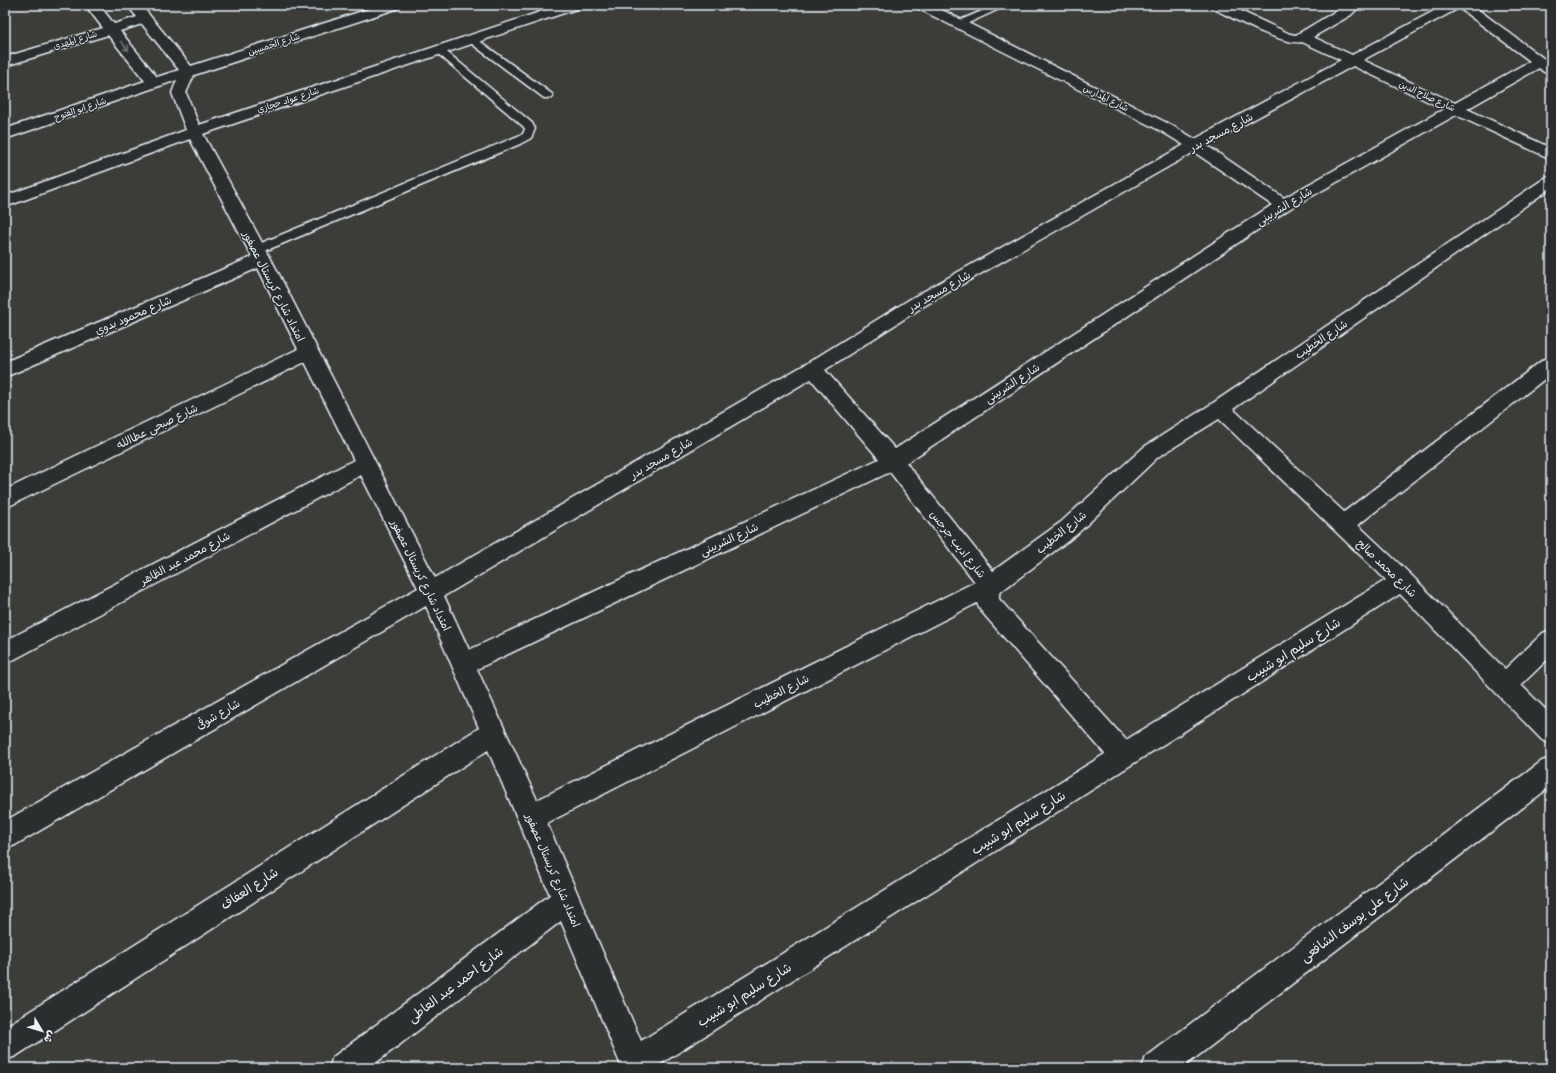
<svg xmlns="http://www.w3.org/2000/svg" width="1556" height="1073" viewBox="0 0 1556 1073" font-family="'Patrick Hand','Playpen Sans Arabic',sans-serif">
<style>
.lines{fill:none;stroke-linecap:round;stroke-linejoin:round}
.service-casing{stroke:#e8f1f8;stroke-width:3}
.minor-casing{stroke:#e8f1f8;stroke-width:3}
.service{fill:#2a2d2e;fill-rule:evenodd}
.minor{fill:#2a2d2e;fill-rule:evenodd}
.oneway{stroke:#6c7275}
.labels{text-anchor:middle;stroke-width:3;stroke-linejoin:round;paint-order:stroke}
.far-street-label{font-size:9px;fill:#e8f1f8;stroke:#2a2d2e}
.street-label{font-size:11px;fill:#e8f1f8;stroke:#2a2d2e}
.near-street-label{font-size:13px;fill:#e8f1f8;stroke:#2a2d2e}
</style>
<rect width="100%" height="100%" fill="#3c3c38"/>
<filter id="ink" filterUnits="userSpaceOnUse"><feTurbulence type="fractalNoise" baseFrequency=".025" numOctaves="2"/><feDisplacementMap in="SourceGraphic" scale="8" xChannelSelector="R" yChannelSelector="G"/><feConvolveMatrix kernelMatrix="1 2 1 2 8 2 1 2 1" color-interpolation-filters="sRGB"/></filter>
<g filter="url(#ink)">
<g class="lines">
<defs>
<path id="service" d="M996,5H1008L962,26L959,27L954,24L956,22Z
M471,36L474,37L552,94L553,96L552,98H544L468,41L466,39Z
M439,47L442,48L532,123L535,129L531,138L520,144L260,253H252L250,250L252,247L523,134L525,129L524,127L436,52L434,50L436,48Z"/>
<path id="minor" d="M85,5H99L114,24L137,17L127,5H141L191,66L381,5H401L399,8L194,75L186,93L199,125L561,5H581L579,8L203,134L271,259L435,578L806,364L912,298L1184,145L1161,131L917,8L915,5H932L1171,125L1195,139L1341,60L1302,42C1283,46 1231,17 1212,8L1210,5H1228L1290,34L1296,35L1346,5H1361L1351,15L1313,37L1352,55L1445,5H1472L1551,64V73L1544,72L1539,68L1467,109L1551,148V159L1456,115L1289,209L906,463L993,571L1061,522L1144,447L1213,403L1545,178L1551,176V188L1233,409L1344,512L1544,359L1551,357V374L1358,525L1410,574L1505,669L1543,633L1551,630V656L1521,685L1551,715V744L1542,740L1400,594L654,1068H622L561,921L369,1068H329L333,1057L550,895L488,750L16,1056L5,1060V1027L479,728L426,606L15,845L5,849V821L418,588L361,475L13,660L5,663V641L354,460L305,362L5,508V490L298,349L258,268L5,377V362L252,257L190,139L5,207V196L186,130L172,93L177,80L5,139V129L145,81L108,35L5,66V57L103,28ZM1459,8L1530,61L1455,103L1363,60ZM142,24L179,70L157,77L120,31ZM1353,66L1444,109L1284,198L1206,145ZM1194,152L1272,205L895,449L825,370L924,306ZM811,379L879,459L469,650L444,596ZM1219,419L1386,580L1126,740L999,599V593L1077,534L1158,457ZM890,472L975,582L537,800L477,669ZM977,603L982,612L1105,754L641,1041L547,823Z
M1551,758V786L1182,1068H1142L1146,1057L1542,761Z"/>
</defs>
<use href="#service" class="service-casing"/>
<use href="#minor" class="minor-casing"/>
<use href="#service" class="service"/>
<use href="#minor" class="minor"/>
</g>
<defs><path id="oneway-shaft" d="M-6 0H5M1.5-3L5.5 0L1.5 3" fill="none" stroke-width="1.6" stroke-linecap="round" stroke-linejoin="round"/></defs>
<use class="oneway" href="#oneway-shaft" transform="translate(125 46) rotate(51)"/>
</g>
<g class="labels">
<g class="far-street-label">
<text transform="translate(75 40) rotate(-17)" y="3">شارع المهدى</text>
<text transform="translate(274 44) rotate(-18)" y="3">شارع الخمسين</text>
<text transform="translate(1427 96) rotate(25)" y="3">شارع صلاح الدين</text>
<text transform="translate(1106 98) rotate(26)" y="3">شارع المدارس</text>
<text transform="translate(288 100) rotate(-18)" y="3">شارع عواد حجازي</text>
<text transform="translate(80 109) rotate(-19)" y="3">شارع ابو الفتوح</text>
</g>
<g class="street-label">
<text transform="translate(1221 132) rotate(-28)" y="4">شارع مسجد بدر</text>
<text transform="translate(1284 206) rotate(-31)" y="4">شارع الشربينى</text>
<text transform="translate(274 286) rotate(63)" y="4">امتداد شارع كريستال عصفور</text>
<text transform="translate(939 291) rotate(-30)" y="4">شارع مسجد بدر</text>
<text transform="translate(133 315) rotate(-23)" y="4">شارع محمود بدوي</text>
<text transform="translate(1321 339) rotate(-34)" y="4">شارع الخطيب</text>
<text transform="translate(1012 383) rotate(-33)" y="4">شارع الشربينى</text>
<text transform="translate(157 426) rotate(-26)" y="4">شارع صبحى عطاالله</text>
<text transform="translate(661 458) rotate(-30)" y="4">شارع مسجد بدر</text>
<text transform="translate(1061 532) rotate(-39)" y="4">شارع الخطيب</text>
<text transform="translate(729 539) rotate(-25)" y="4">شارع الشربينى</text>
<text transform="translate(958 544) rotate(52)" y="4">شارع اديب جرجس</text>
<text transform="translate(185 558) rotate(-28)" y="4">شارع محمد عبد الظاهر</text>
<text transform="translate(1387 568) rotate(44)" y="4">شارع محمد صالح</text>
<text transform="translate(421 575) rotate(64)" y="4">امتداد شارع كريستال عصفور</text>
<text transform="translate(781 691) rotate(-27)" y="4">شارع الخطيب</text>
<text transform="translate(218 714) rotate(-30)" y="4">شارع شوقى</text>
<text transform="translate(553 870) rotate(67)" y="4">امتداد شارع كريستال عصفور</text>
</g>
<g class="near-street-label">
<text transform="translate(1293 649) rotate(-32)" y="5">شارع سليم ابو شبيب</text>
<text transform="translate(1018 822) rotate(-32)" y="5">شارع سليم ابو شبيب</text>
<text transform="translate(249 888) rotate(-33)" y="5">شارع العفاف</text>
<text transform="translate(1354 919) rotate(-37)" y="5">شارع على يوسف الشافعى</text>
<text transform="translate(455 984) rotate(-37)" y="5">شارع احمد عبد العاطى</text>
<text transform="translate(744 994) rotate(-32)" y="5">شارع سليم ابو شبيب</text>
</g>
</g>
<rect width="1556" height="1073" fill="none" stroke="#2a2d2e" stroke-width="20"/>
<rect x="10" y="10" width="1536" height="1053" fill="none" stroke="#e8f1f8" stroke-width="1.5" filter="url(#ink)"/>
<g transform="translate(42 1031) rotate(128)" stroke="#2a2d2e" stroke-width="3" paint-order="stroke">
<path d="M0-3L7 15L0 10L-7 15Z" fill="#e8f1f8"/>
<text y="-6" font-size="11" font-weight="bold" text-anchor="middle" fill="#e8f1f8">ش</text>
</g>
</svg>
